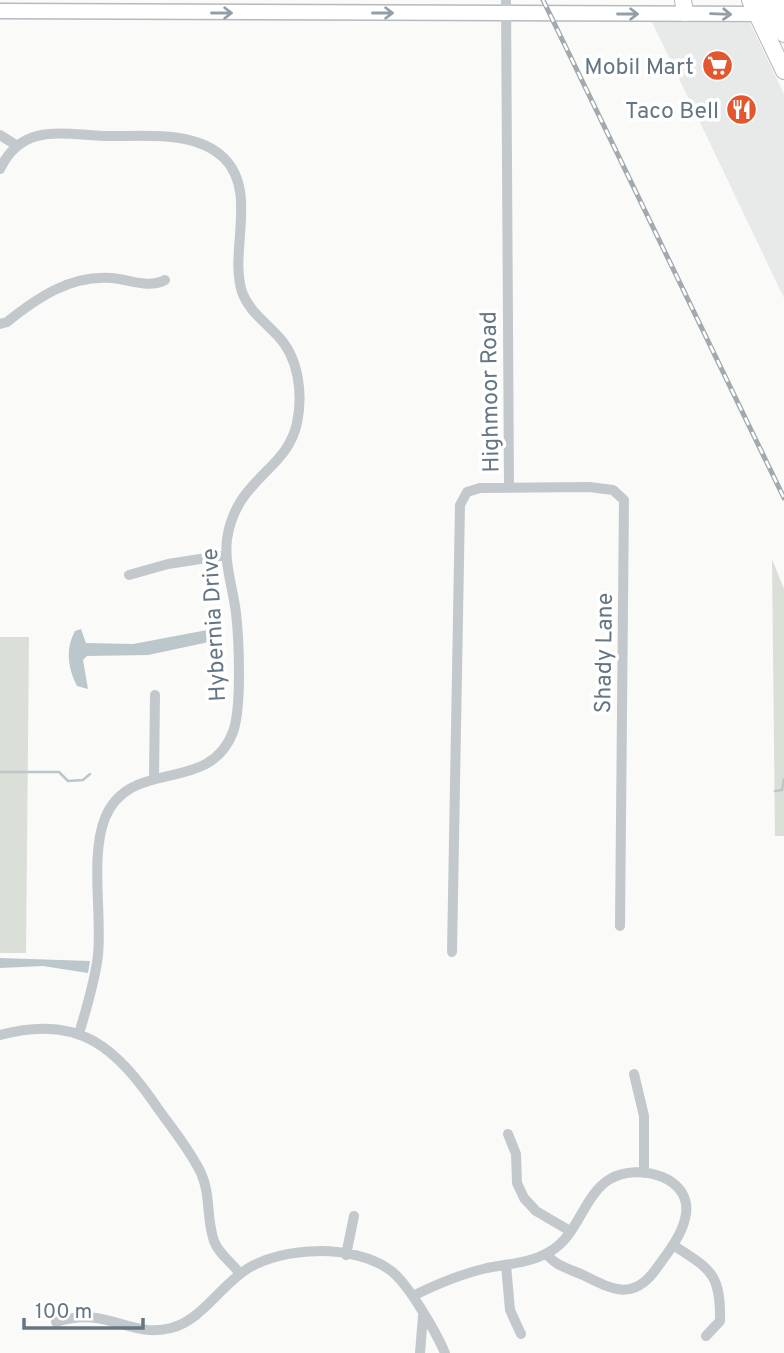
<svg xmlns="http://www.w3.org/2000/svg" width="784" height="1353" viewBox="0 0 784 1353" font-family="Overpass,sans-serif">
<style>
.built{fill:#e8e9e9}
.green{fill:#dadfd7}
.water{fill:#bbc7cb}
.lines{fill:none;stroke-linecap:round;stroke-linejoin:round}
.stream{stroke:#bbc7cb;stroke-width:2.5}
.primary-casing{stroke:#b5babe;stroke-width:17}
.trunk-casing{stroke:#b4b9bd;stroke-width:18}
.minor{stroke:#c3c8cc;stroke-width:10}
.primary{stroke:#fff;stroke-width:14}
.trunk{stroke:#fff;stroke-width:16}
.rail-casing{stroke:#a2aab0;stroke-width:5}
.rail{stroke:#fff;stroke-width:2.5;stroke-dasharray:8;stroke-linecap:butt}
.oneway{stroke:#939fa8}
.labels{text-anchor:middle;stroke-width:7;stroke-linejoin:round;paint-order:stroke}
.poi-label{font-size:23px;fill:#657683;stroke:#fff;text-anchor:end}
.street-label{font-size:23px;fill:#657683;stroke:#fff}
</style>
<rect width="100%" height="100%" fill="#fafaf8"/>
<path class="built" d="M652,22L750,23L784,94V298Z"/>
<path class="green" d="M772,559L784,589V836H775Z
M0,637H29L26,953H0Z"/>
<path class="water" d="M218,628L222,635V657L216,659L209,642L148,655L87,656L83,660L88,689L77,686C68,668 65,649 75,631L81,629L86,643L133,644Z
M0,958L90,961L88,973L43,966L0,968Z"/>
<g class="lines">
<path class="stream" d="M0,772H59L68,781L83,780L90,774
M775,791L782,790L784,779"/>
<defs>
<path id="primary" d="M760,1L784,3
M0,11L784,14"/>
<path id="trunk" d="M683,0L685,13
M750,0L784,71
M767,0L784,34"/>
</defs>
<use href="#primary" class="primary-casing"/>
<use href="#trunk" class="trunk-casing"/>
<path class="minor" d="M506,0L509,487
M0,135L16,145
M0,169C22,123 61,134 104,136C142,137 194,129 224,158C258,192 229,251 242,292C249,311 264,321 277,335C299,357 303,394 297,423C287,471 236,478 227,539C224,564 233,588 236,613C239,640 242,707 233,732C209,796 130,756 105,818C90,856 102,914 98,955C95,982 86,1009 79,1034
M0,324L7,322C37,298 70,275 111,278C129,279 148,289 165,280
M129,575L168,564L226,555
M154,778L155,695
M452,952L460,505L467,492L480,488L589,487L613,490L624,500L620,926
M0,1035C81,1013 117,1049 159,1110C174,1131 190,1150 201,1173C211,1195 206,1218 214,1241C219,1255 232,1262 240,1274
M634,1074L644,1116V1173
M508,1134L516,1154L517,1183L524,1198L536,1211L570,1231
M673,1245C710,1269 721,1273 720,1321L706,1336
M346,1255L354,1216
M506,1265L510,1310L521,1334
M413,1296C437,1284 461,1274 487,1268C508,1264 530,1263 549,1252C578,1237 583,1195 610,1179C638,1162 696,1177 685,1219C681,1237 664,1258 653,1273C631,1301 609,1288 583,1275C570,1269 555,1266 547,1254
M56,1322C107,1305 130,1339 171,1328C202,1320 220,1286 247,1269C283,1246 354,1244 390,1270C408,1283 436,1332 445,1353
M420,1353L423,1316"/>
<use href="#primary" class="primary"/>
<use href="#trunk" class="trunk"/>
<defs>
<path id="rail" d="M543,0L784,498"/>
</defs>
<use href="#rail" class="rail-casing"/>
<use href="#rail" class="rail"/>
</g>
<defs><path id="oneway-shaft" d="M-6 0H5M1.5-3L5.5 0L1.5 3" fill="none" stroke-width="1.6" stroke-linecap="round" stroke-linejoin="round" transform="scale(1.75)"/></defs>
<g class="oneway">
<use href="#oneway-shaft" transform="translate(222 13)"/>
<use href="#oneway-shaft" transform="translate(383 13)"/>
<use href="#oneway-shaft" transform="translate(628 14)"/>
<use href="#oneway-shaft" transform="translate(721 14) rotate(2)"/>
</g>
<defs>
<symbol id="supermarket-disc" viewBox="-11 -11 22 22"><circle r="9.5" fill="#e4572e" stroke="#fff"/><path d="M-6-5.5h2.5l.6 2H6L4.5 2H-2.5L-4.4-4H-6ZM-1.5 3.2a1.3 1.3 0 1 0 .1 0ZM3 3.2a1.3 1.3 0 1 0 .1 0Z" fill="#fff"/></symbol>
<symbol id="restaurant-disc" viewBox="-11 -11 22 22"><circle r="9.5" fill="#e4572e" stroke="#fff"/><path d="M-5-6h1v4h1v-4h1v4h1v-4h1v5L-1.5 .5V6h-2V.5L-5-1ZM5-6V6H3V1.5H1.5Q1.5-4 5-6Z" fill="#fff"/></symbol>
</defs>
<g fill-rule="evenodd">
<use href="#supermarket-disc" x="700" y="48" width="35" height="35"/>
<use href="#restaurant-disc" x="724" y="92" width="35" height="35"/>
</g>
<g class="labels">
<g class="poi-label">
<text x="694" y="74">Mobil Mart</text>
<text x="719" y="118">Taco Bell</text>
</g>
<g class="street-label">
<text transform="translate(489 392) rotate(-91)" y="8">Highmoor Road</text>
<text transform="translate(213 625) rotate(-93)" y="8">Hybernia Drive</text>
<text transform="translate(603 653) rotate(-89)" y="8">Shady Lane</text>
</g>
</g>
<path d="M24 1318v10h119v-10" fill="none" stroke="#657683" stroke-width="3.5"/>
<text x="35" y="1318" font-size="21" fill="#657683" stroke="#ffffff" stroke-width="5" paint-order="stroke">100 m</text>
</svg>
